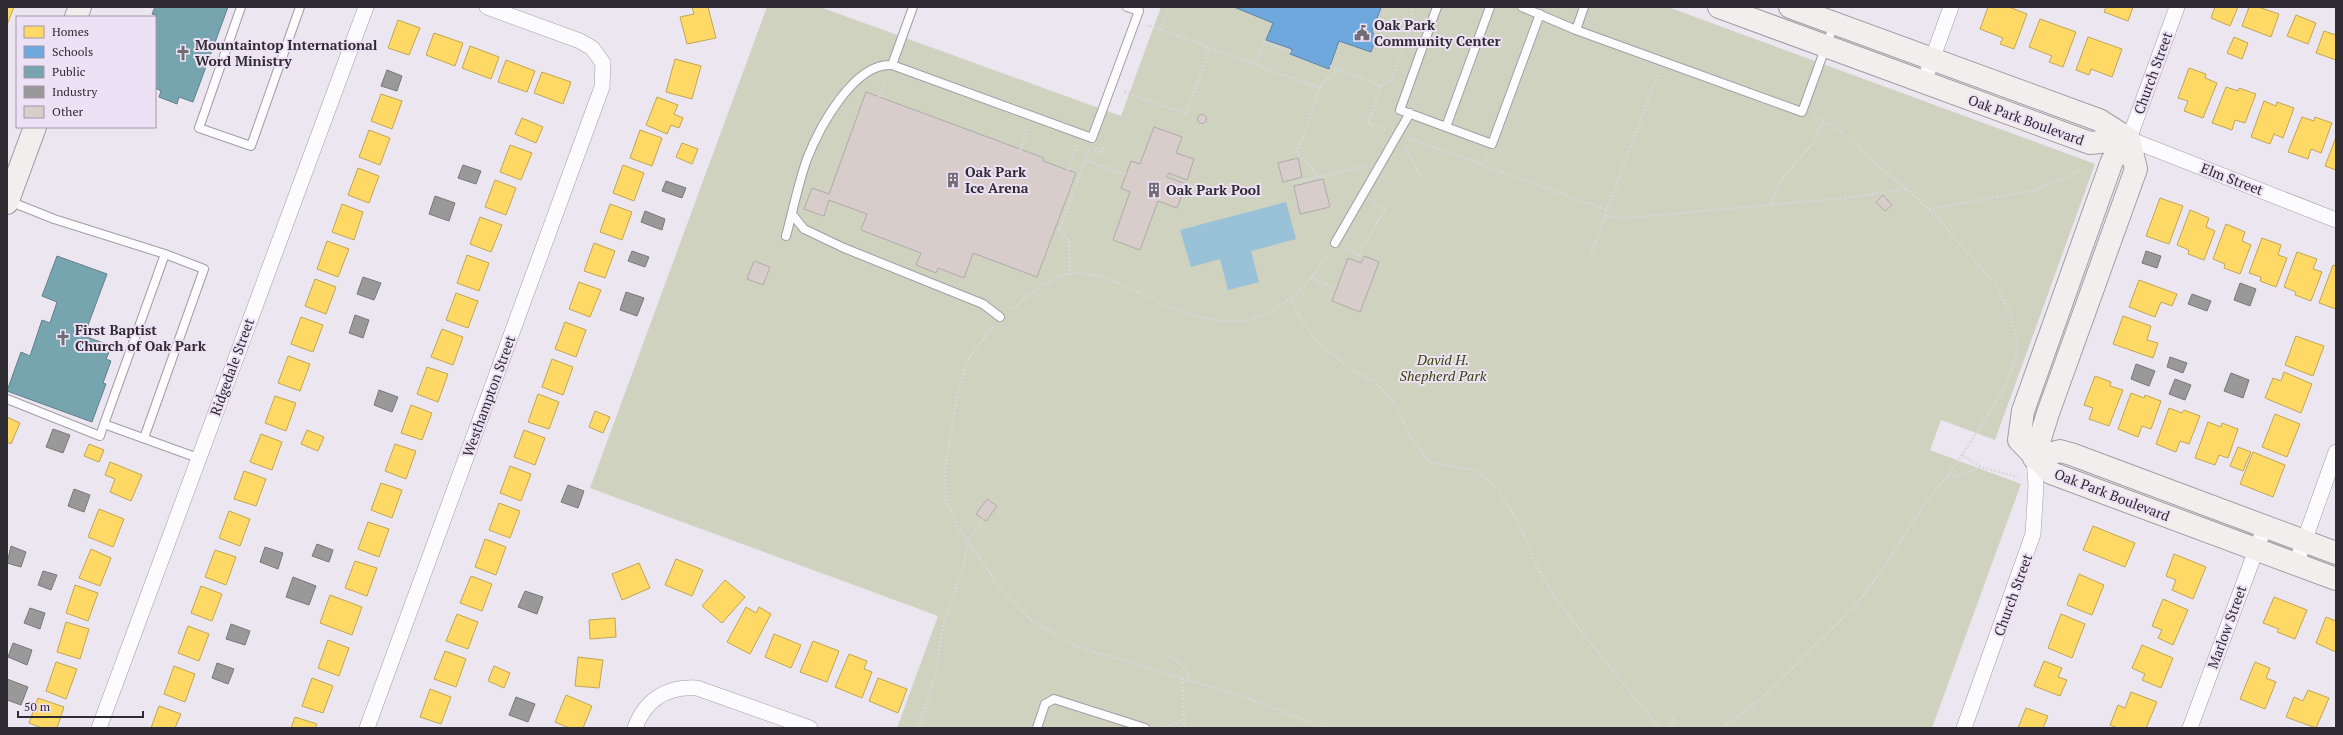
<svg xmlns="http://www.w3.org/2000/svg" width="2343" height="735" viewBox="0 0 2343 735" font-family="'PT Serif',serif">
<style>
.green{fill:#ced2bf}
.water{fill:#99c1d8}
.homes{fill:#ffd966;stroke:#c1a556}
.schools{fill:#6fa8dc;stroke:#5c82a9}
.public{fill:#76a5af;stroke:#61808a}
.industry{fill:#999;stroke:#79787a}
.building{fill:#d9cdcc;stroke:#b0aaac}
.lines{fill:none;stroke-linecap:round;stroke-linejoin:round}
.lane-casing{stroke:#a29da5;stroke-width:10}
.street-casing{stroke:#a29da5;stroke-width:16}
.secondary-casing{stroke:#a29da5;stroke-width:24}
.path{stroke:#d8d7d9;stroke-width:2.5;stroke-dasharray:2 2;stroke-linecap:butt}
.lane{stroke:#fcfbfd;stroke-width:8}
.street{stroke:#fcfbfd;stroke-width:15}
.secondary{stroke:#f1eeed;stroke-width:22}
.labels{text-anchor:middle;stroke-width:4;stroke-linejoin:round;paint-order:stroke}
.poi-label{font-size:14px;font-weight:bold;fill:#2f2b32;stroke:#ede1f5;text-anchor:start}
.street-label{font-size:14px;fill:#2f2b32;stroke:#ede1f5}
.park-label{font-size:14px;font-style:italic;fill:#384303;stroke:#ede1f5}
</style>
<rect width="100%" height="100%" fill="#ece6f1"/>
<path class="green" d="M767,7H820L1121,116L1161,7H1668L2095,164L1995,440L1941,420L1930,450L2021,484L1932,728H897L938,616L590,488Z"/>
<path class="water" d="M1286,202L1296,239L1251,251L1259,282L1228,290L1220,259L1191,267L1180,230Z"/>
<path class="homes" d="M7,7H14L7,25Z
M692,7H708L716,38L687,44L680,17L694,14Z
M1988,7H2009L2027,14L2014,49L2000,44L2003,38L1980,29Z
M2106,7H2133L2128,21L2104,12Z
M2215,7H2238L2230,26L2211,18Z
M2249,7H2258L2279,14L2271,37L2242,26Z
M2296,15L2316,23L2308,44L2287,36Z
M2040,19L2076,32L2063,67L2049,62L2052,56L2029,47Z
M398,20L420,28L409,55L388,48Z
M2324,31L2336,35V60L2316,53Z
M434,33L463,43L455,66L426,55Z
M2088,37L2122,49L2112,77L2091,69L2089,75L2076,70Z
M2234,37L2248,43L2242,59L2227,53Z
M470,46L499,57L491,79L462,68Z
M675,59L701,66L692,99L666,92Z
M506,60L535,71L527,92L498,82Z
M2189,68L2206,74L2205,78L2217,83L2203,118L2184,111L2188,101L2178,98Z
M542,72L571,82L563,104L534,93Z
M2226,87L2238,91L2239,88L2256,94L2245,123L2235,120L2232,130L2212,123Z
M381,94L402,101L392,129L371,121Z
M657,97L678,105L674,114L683,118L679,128L671,125L667,134L646,125Z
M2264,101L2276,106L2277,102L2294,108L2283,138L2274,134L2270,144L2251,137Z
M2302,117L2314,121L2315,117L2332,123L2321,153L2311,149L2308,159L2288,152Z
M522,118L543,127L536,143L515,134Z
M369,130L390,138L380,165L359,157Z
M640,130L662,138L652,166L630,158Z
M2336,137V170L2325,166Z
M682,143L698,149L692,164L676,157Z
M510,145L532,153L521,180L500,172Z
M623,165L644,173L634,201L613,193Z
M358,168L379,176L369,203L348,195Z
M495,180L516,188L506,215L485,207Z
M2160,198L2183,206L2169,244L2146,236Z
M342,204L363,212L354,240L332,232Z
M610,204L632,212L622,240L600,232Z
M2190,210L2209,218L2206,227L2215,231L2204,260L2188,254L2189,250L2177,245Z
M480,217L502,225L491,252L470,244Z
M2226,224L2245,232L2242,241L2251,245L2240,274L2224,268L2225,264L2213,259Z
M2262,238L2281,245L2278,255L2287,258L2276,287L2260,281L2261,277L2249,273Z
M327,241L349,249L338,277L317,269Z
M594,243L615,251L605,278L584,271Z
M2297,252L2317,259L2313,269L2322,272L2311,301L2295,295L2296,292L2284,287Z
M467,255L489,263L479,291L457,283Z
M2333,265L2336,266V309L2319,303Z
M315,279L336,287L326,314L305,306Z
M2139,280L2177,294L2172,306L2161,302L2155,317L2129,307Z
M579,282L601,290L590,317L569,309Z
M456,293L478,301L468,328L446,320Z
M2123,316L2151,326L2147,340L2158,343L2153,358L2113,344Z
M301,317L323,325L313,352L291,344Z
M565,322L586,330L576,357L555,349Z
M442,329L463,337L453,365L431,357Z
M2296,336L2324,346L2313,376L2285,365Z
M288,356L310,364L300,391L278,383Z
M552,359L573,367L563,395L542,387Z
M427,367L448,374L438,402L417,394Z
M2284,372L2312,384L2301,413L2265,398L2273,378L2281,381Z
M2095,376L2111,382L2110,386L2123,390L2109,426L2089,419L2093,408L2084,405Z
M2131,393L2144,398L2145,395L2161,401L2151,429L2142,426L2138,437L2118,429Z
M538,394L559,402L549,429L528,422Z
M275,396L296,403L286,431L265,423Z
M411,405L432,413L422,440L401,433Z
M2169,408L2182,413L2184,410L2200,416L2189,444L2180,441L2176,452L2156,444Z
M595,411L610,417L603,433L589,427Z
M2275,414L2300,424L2287,457L2262,447Z
M7,417L20,423L11,444L7,442Z
M2208,422L2221,427L2222,423L2238,429L2228,458L2219,455L2215,465L2195,458Z
M307,430L324,437L318,451L301,444Z
M524,430L545,438L535,465L514,457Z
M261,434L282,442L272,470L250,462Z
M89,444L104,450L99,462L84,456Z
M395,444L416,451L406,479L385,471Z
M2238,447L2251,452L2243,471L2230,466Z
M2253,452L2285,465L2273,497L2240,484Z
M110,462L142,475L131,501L110,492L115,479L105,475Z
M510,466L531,474L521,501L500,493Z
M244,471L266,479L256,506L234,499Z
M381,483L402,490L392,518L371,510Z
M499,503L520,511L510,538L489,530Z
M99,509L124,519L113,547L88,537Z
M229,511L250,519L240,546L219,538Z
M368,522L389,529L379,557L358,549Z
M2093,526L2135,543L2125,567L2083,550Z
M485,539L506,547L496,575L475,567Z
M91,549L111,558L100,586L79,578Z
M215,550L236,557L226,585L205,577Z
M2174,554L2206,567L2193,599L2172,590L2176,580L2166,576Z
M676,559L703,570L692,596L665,585Z
M355,561L377,568L367,596L345,588Z
M639,563L650,588L622,600L612,574Z
M2079,574L2104,585L2092,615L2067,605Z
M471,576L492,584L482,611L460,603Z
M725,580L745,597L722,623L702,606Z
M75,585L98,593L88,621L66,613Z
M201,586L222,594L212,621L191,613Z
M330,595L362,607L352,635L320,623Z
M2274,597L2307,610L2295,639L2277,632L2279,629L2263,623Z
M2163,599L2188,610L2173,645L2158,638L2162,630L2152,626Z
M746,607L756,613L759,607L771,614L750,654L727,642Z
M457,614L478,622L468,649L446,641Z
M2061,614L2085,624L2072,658L2048,648Z
M2326,617L2336,621V652L2316,643Z
M615,618L616,637L590,639L589,620Z
M66,622L89,629L80,659L57,652Z
M188,626L209,634L199,661L178,653Z
M774,634L801,645L791,668L765,657Z
M328,640L349,648L339,676L318,668Z
M813,641L839,651L827,682L800,672Z
M2142,645L2173,658L2161,688L2142,680L2145,674L2132,668Z
M445,651L466,659L456,687L434,679Z
M849,654L867,661L864,669L872,672L862,698L835,687Z
M578,657L603,660L599,688L575,686Z
M2044,661L2062,668L2058,677L2067,680L2060,696L2034,686Z
M56,662L77,669L66,699L46,691Z
M2255,662L2270,668L2266,678L2276,682L2265,709L2240,699Z
M174,666L195,674L185,702L164,694Z
M494,666L510,673L504,688L488,681Z
M312,678L333,686L323,713L302,706Z
M878,678L907,689L898,713L869,701Z
M430,689L451,697L441,724L420,717Z
M2308,690L2329,698L2316,728L2286,717L2294,697L2303,701Z
M2131,692L2157,702L2146,728H2118L2110,725L2118,705L2125,708Z
M566,695L592,706L583,728H569L555,722Z
M38,698L64,707L57,728H42L29,723Z
M159,706L181,714L175,728H151Z
M2026,708L2048,716L2043,728H2018Z
M295,717L317,724L315,728H291Z"/>
<path class="schools" d="M1234,7H1380L1381,8L1372,31L1376,38L1371,52L1339,41L1329,69L1290,54L1292,49L1266,40L1273,23Z"/>
<path class="public" d="M155,7H228L193,102L179,97L177,104L159,97L161,91L155,88V18L157,15L152,14Z
M57,256L107,274L84,336L112,346L106,359L111,361L103,383L106,384L92,422L7,391L21,352L30,356L42,320L50,323L57,302L42,296Z"/>
<path class="industry" d="M387,70L402,76L397,91L381,86Z
M463,165L481,171L476,184L458,178Z
M666,181L686,188L682,198L662,191Z
M435,196L455,203L449,221L429,214Z
M645,211L665,219L662,230L641,222Z
M632,251L649,257L645,267L628,261Z
M2146,251L2161,256L2157,268L2142,263Z
M363,277L381,283L374,300L357,294Z
M2240,283L2256,289L2250,306L2234,300Z
M626,292L644,298L637,316L620,310Z
M2192,294L2211,301L2207,311L2188,304Z
M355,315L369,320L363,338L349,333Z
M2170,357L2187,363L2183,373L2167,367Z
M2136,364L2155,371L2149,386L2131,379Z
M2231,373L2249,380L2243,398L2224,391Z
M2175,379L2191,385L2185,400L2169,394Z
M379,390L398,397L392,412L374,405Z
M53,429L70,435L63,453L46,447Z
M568,485L584,491L578,508L561,502Z
M74,489L90,495L84,512L68,506Z
M317,544L333,550L329,562L312,556Z
M11,546L26,552L21,567L7,563Z
M265,547L283,553L278,569L260,562Z
M43,571L57,575L51,590L38,585Z
M293,577L316,586L309,605L286,597Z
M525,591L543,597L537,614L518,607Z
M30,608L45,613L40,629L24,623Z
M231,624L250,631L245,645L226,639Z
M13,643L32,650L27,665L8,657Z
M217,663L234,669L228,684L212,678Z
M7,679L28,687L21,705L7,700Z
M516,697L535,704L528,722L509,715Z"/>
<path class="building" d="M866,92L1044,158L1043,161L1076,173L1037,277L973,253L964,278L938,268L936,273L916,265L921,253L861,230L867,214L829,200L824,216L804,209L812,188L829,194Z
M1197.5 119a4.5 4.5 0 1 1 9 0a4.5 4.5 0 1 1-9 0Z
M1154,127L1182,137L1176,153L1194,159L1187,180L1169,173L1167,177L1186,184L1177,208L1158,201L1140,250L1113,240L1130,192L1121,188L1131,161L1140,164Z
M1298,158L1302,177L1283,182L1278,163Z
M1323,179L1330,207L1300,214L1294,186Z
M1883,195L1892,205L1885,211L1876,202Z
M1364,256L1379,262L1360,312L1332,301L1348,258L1361,263Z
M754,261L770,267L763,285L747,279Z
M987,499L997,506L986,521L976,514Z"/>
<g class="lines">
<defs>
<path id="lane" d="M241,7L199,128L251,146L300,7
M913,7L892,65L1092,138L1139,11L1127,7
M1437,7L1400,110L1492,144L1540,14
M1522,7L1576,30L1802,112L1834,24
M1576,30L1584,7
M1446,127L1490,7
M9,201L54,219L165,254L104,424L198,458
M792,214L804,229L844,248L983,304L1000,317
M786,236C793,211 798,184 807,159C819,128 854,62 892,65
M1335,243L1410,113
M7,399L100,436L104,424
M144,438L204,269L165,254
M1037,728L1045,704L1054,699L1145,728"/>
<path id="street" d="M2177,7L2129,139L2336,220
M1924,82L1951,7
M2296,564L2336,452
M99,728L366,7
M367,728L602,87L603,63L592,48L580,41L487,7
M635,728C645,700 667,686 697,688L810,728
M1964,728L2033,534L2036,485L2034,458
M2190,728L2265,526"/>
<path id="secondary" d="M1719,7L2090,143L2129,139
M1790,7L2099,120L2129,139
M76,17L80,7
M2129,139L2112,161L2023,411L2019,440L2051,473L2336,579
M7,203L35,127
M2034,458L2048,413L2136,169L2129,139
M2034,458L2060,451L2071,454L2336,553"/>
</defs>
<use href="#lane" class="lane-casing"/>
<use href="#street" class="street-casing"/>
<use href="#secondary" class="secondary-casing"/>
<path class="path" d="M1148,27V25L1320,88L1297,152L1319,177
M1161,30L1169,8L1166,7
M1374,35L1403,48
M1255,65L1264,42L1291,52
M1330,66L1381,86L1391,80L1414,17L1411,7
M1381,86L1368,123L1386,130
M1318,88L1338,69
M1124,92L1186,114L1210,48
M879,97L886,79
M1408,138L1607,210
M1405,147L1421,177
M1020,150L1028,127
M1094,150L1101,153L1106,141
M1086,160L1126,175
M1484,166L1488,156
M1068,170L1077,144
M1293,183L1365,166
M1771,204L1777,188L1783,177L1815,141L1823,120
M1929,209L2035,190L2080,171
M1605,216L1627,218L1845,198L1907,189
M1345,248L1363,258
M1591,253L1659,71
M1358,255L1385,210L1373,202
M1070,275L1069,240L1059,231L1090,148
M1311,278L1337,288
M1291,298L1300,318L1319,343L1351,369L1376,383L1393,400L1412,439L1429,462L1475,470L1495,486L1518,521L1537,567L1555,598L1659,728
M1010,310C1029,296 1055,271 1081,273C1109,276 1135,291 1160,303C1186,314 1215,323 1243,321C1260,320 1291,300 1303,287C1313,277 1320,264 1328,253
M993,326L969,358L957,394L945,469L946,500L957,525L1003,592L1032,621L1076,646L1250,699L1325,728
M1962,455L1981,467L2018,477
M1948,477H1954L1981,467
M1167,654C1176,661 1190,668 1188,680
M1182,678L1184,728
M919,728L936,671L943,626L963,567L968,541L983,519
M1160,728L1183,720
M1671,728L1674,718
M1723,728L1763,697L1856,605L1888,561L1925,503L1947,477L1981,426L2005,387L2016,356L2017,341L2011,317L1997,286L1939,220L1907,189L1872,161L1858,146L1839,130L1812,116"/>
<use href="#lane" class="lane"/>
<use href="#street" class="street"/>
<use href="#secondary" class="secondary"/>
</g>
<defs>
<symbol id="civic-bare" viewBox="-9 -9 18 18"><path d="M-.6-6.5H3V-4.5H.6V-3L4-1V1h2V6H-6V1h2V-1L-.6-3ZM-1.2 2.5V6h2.4V2.5Z" fill="#716c75" stroke="#ede1f5" stroke-width="2.5" paint-order="stroke"/></symbol>
<symbol id="church-bare" viewBox="-9 -9 18 18"><path d="M-1.2-6h2.4v3.5h3.3v2.4h-3.3V6h-2.4V-.1h-3.3v-2.4h3.3Z" fill="#716c75" stroke="#ede1f5" stroke-width="2.5" paint-order="stroke"/></symbol>
<symbol id="building-bare" viewBox="-9 -9 18 18"><path d="M-4-6H4V6H1V3H-1V6H-4ZM-2.5-4.3h1.7v1.8h-1.7ZM.8-4.3h1.7v1.8H.8ZM-2.5-1h1.7V.8h-1.7ZM.8-1h1.7V.8H.8Z" fill="#716c75" stroke="#ede1f5" stroke-width="2.5" paint-order="stroke"/></symbol>
</defs>
<g fill-rule="evenodd">
<use href="#civic-bare" x="1351" y="22" width="22" height="22"/>
<use href="#church-bare" x="172" y="42" width="22" height="22"/>
<use href="#building-bare" x="942" y="169" width="22" height="22"/>
<use href="#building-bare" x="1143" y="179" width="22" height="22"/>
<use href="#church-bare" x="52" y="327" width="22" height="22"/>
</g>
<g class="labels">
<g class="poi-label">
<text x="1374" y="30">Oak Park<tspan x="1374" dy="16">Community Center</tspan></text>
<text x="195" y="50">Mountaintop International<tspan x="195" dy="16">Word Ministry</tspan></text>
<text x="965" y="177">Oak Park<tspan x="965" dy="16">Ice Arena</tspan></text>
<text x="1166" y="195">Oak Park Pool</text>
<text x="75" y="335">First Baptist<tspan x="75" dy="16">Church of Oak Park</tspan></text>
</g>
<g class="street-label">
<text transform="translate(2153 73) rotate(-70)" y="5">Church Street</text>
<text transform="translate(2026 120) rotate(20)" y="5">Oak Park Boulevard</text>
<text transform="translate(2232 179) rotate(21)" y="5">Elm Street</text>
<text transform="translate(232 367) rotate(-70)" y="5">Ridgedale Street</text>
<text transform="translate(489 396) rotate(-70)" y="5">Westhampton Street</text>
<text transform="translate(2112 495) rotate(21)" y="5">Oak Park Boulevard</text>
<text transform="translate(2013 595) rotate(-70)" y="5">Church Street</text>
<text transform="translate(2227 627) rotate(-70)" y="5">Marlow Street</text>
</g>
<g class="park-label">
<text x="1443" y="365">David H.<tspan x="1443" dy="16">Shepherd Park</tspan></text>
</g>
</g>
<rect width="2343" height="735" fill="none" stroke="#2f2b32" stroke-width="16"/>
<rect x="16" y="16" width="140" height="112" fill="#ede1f5" stroke="#a198a7"/>
<rect x="24" y="26" width="20" height="12" fill="#ffd966" stroke="#a198a7"/>
<text x="52" y="36" font-size="12" fill="#2f2b32">Homes</text>
<rect x="24" y="46" width="20" height="12" fill="#6fa8dc" stroke="#a198a7"/>
<text x="52" y="56" font-size="12" fill="#2f2b32">Schools</text>
<rect x="24" y="66" width="20" height="12" fill="#76a5af" stroke="#a198a7"/>
<text x="52" y="76" font-size="12" fill="#2f2b32">Public</text>
<rect x="24" y="86" width="20" height="12" fill="#999999" stroke="#a198a7"/>
<text x="52" y="96" font-size="12" fill="#2f2b32">Industry</text>
<rect x="24" y="106" width="20" height="12" fill="#d9cdcc" stroke="#a198a7"/>
<text x="52" y="116" font-size="12" fill="#2f2b32">Other</text>
<path d="M18 711v6h125v-6" fill="none" stroke="#2f2b32" stroke-width="2"/>
<text x="24" y="711" font-size="12" fill="#2f2b32" stroke="#ede1f5" stroke-width="3" paint-order="stroke">50 m</text>
</svg>
